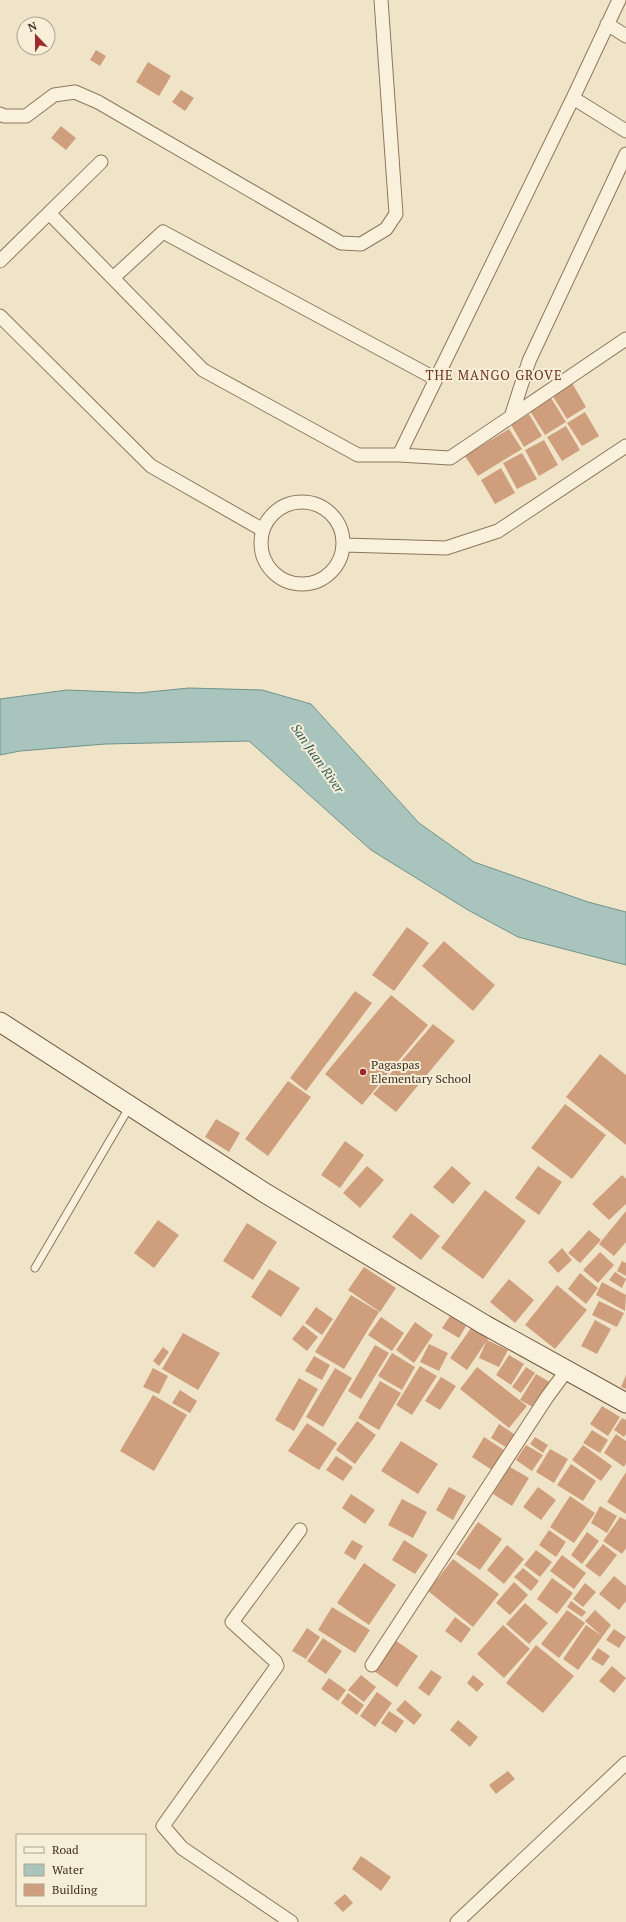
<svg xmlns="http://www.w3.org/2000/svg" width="626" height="1922" viewBox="0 0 626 1922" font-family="'PT Serif',serif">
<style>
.water{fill:#a9c4bc;stroke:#6f938a}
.building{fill:#cf9f7d}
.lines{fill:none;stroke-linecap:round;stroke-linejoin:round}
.service-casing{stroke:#8d765c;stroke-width:9}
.minor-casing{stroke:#8d765c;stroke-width:15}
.secondary-casing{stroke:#6f573f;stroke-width:21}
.service{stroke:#faf1dc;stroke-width:7}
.minor{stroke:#faf1dc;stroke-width:13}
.secondary{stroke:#faf1dc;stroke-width:19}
.poi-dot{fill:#9e2a2b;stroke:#f7eed8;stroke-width:1.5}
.labels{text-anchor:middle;stroke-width:4;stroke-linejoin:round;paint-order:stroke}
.poi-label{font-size:12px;fill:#3d2e20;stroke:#f7eed8;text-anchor:start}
.neighbourhood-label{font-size:13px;letter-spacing:1px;fill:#6b2e1e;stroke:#f7eed8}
.water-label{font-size:13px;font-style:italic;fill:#2f5d5a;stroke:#f7eed8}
</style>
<rect width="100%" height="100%" fill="#f0e4c8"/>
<path class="water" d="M189,688L262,690L311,704L419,823L474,862L588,902L626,912V965L518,937L468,910L371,850L249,741L105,744L20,751L0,755V699L67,690L139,693Z"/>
<path class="building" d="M96,50L106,56L100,66L90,60Z
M148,62L171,76L159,96L136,82Z
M181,90L194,98L185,111L172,102Z
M61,126L76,138L66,150L51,138Z
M572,383L586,407L567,419L552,395Z
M551,398L566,422L545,435L530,411Z
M585,412L599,436L582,446L567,423Z
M529,414L542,436L524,447L511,425Z
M566,426L580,450L562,461L547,437Z
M509,429L522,449L478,476L465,456Z
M544,440L558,465L539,476L525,450Z
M522,453L537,479L517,489L503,463Z
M501,468L515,493L495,504L481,480Z
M407,927L429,943L394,991L372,975Z
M444,941L495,985L473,1011L422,966Z
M355,991L372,1003L306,1091L290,1078Z
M391,995L428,1025L362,1105L325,1074Z
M433,1024L455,1041L396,1112L373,1094Z
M600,1054L626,1075V1145L566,1097Z
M288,1081L311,1097L268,1156L245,1139Z
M565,1104L606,1135L572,1179L531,1148Z
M216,1119L240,1133L229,1152L205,1137Z
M345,1141L364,1155L340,1188L321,1175Z
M367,1166L384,1180L360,1208L343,1193Z
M452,1166L471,1183L453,1204L433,1187Z
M538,1166L562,1182L539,1215L515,1198Z
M622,1175L626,1179V1204L609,1220L592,1204Z
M485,1190L526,1221L483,1279L441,1248Z
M626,1211V1242L614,1256L599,1244Z
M411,1213L440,1236L421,1260L392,1237Z
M158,1220L179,1235L154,1268L134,1253Z
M247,1223L277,1242L253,1280L223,1261Z
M589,1230L601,1240L580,1263L568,1253Z
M562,1248L572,1260L558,1273L548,1262Z
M600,1252L614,1265L598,1283L583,1270Z
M622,1261L626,1263V1276L617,1271Z
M364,1267L396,1288L380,1312L348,1290Z
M269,1269L300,1288L281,1317L251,1297Z
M615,1272L626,1279L622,1288L609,1280Z
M580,1273L598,1288L586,1304L568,1289Z
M509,1279L534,1300L515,1323L490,1302Z
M602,1282L626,1295L625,1311L596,1295Z
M557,1285L587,1310L555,1349L525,1325Z
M351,1295L379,1312L344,1369L315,1352Z
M599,1301L624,1313L617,1327L592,1315Z
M316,1307L333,1319L322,1335L305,1323Z
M450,1316L466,1326L459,1338L442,1328Z
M381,1317L404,1333L392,1351L368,1335Z
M595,1320L611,1329L597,1354L581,1346Z
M415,1322L433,1335L414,1363L396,1350Z
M303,1325L318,1337L307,1351L292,1339Z
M471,1328L488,1339L467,1370L450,1358Z
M183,1333L220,1353L198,1390L162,1369Z
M487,1340L508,1350L499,1367L479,1358Z
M429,1344L448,1353L439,1371L420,1362Z
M375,1345L389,1353L361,1399L348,1391Z
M163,1347L169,1352L159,1366L153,1361Z
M392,1353L415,1367L402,1390L378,1376Z
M509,1355L524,1364L511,1385L496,1375Z
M314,1356L330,1365L322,1380L305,1371Z
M420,1366L437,1376L412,1415L396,1405Z
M477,1367L527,1406L509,1428L460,1389Z
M526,1367L535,1373L521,1393L512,1387Z
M153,1368L168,1376L159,1394L143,1387Z
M335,1368L352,1378L323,1427L306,1417Z
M536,1374L553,1384L538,1410L520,1400Z
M626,1375V1389L621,1387Z
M441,1377L456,1386L440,1410L425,1401Z
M299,1378L318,1389L294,1431L275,1420Z
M380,1381L401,1393L379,1430L358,1418Z
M180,1390L197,1401L190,1413L172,1403Z
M153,1395L187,1415L154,1471L120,1451Z
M602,1406L620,1417L608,1436L590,1424Z
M622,1418L626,1420V1434L624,1437L614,1430Z
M357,1421L376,1435L355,1464L336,1450Z
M307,1423L337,1443L319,1470L288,1451Z
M499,1424L517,1436L509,1449L491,1438Z
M592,1430L608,1440L600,1453L583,1443Z
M616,1434L626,1441V1463L624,1467L604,1453Z
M484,1437L504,1450L492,1470L472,1457Z
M535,1437L548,1445L543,1453L530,1444Z
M401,1441L438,1464L418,1494L381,1471Z
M526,1445L543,1455L532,1471L516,1460Z
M583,1445L612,1466L601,1481L572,1460Z
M550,1449L568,1459L554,1483L536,1472Z
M336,1456L353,1467L343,1481L326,1470Z
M571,1464L596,1481L583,1501L557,1485Z
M510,1467L529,1478L512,1506L493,1494Z
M626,1472V1514L607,1502Z
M449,1487L466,1496L453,1520L436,1510Z
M538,1487L556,1500L541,1520L523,1507Z
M351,1494L375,1510L365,1524L342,1508Z
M570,1496L595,1513L574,1543L550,1527Z
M402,1499L427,1512L413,1538L388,1525Z
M600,1506L617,1516L607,1533L591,1523Z
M620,1517L626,1520V1548L622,1554L603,1541Z
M478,1522L502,1539L480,1570L456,1554Z
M549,1530L566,1542L556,1557L539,1545Z
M587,1532L599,1541L582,1564L571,1555Z
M352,1540L363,1546L355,1560L344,1553Z
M404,1540L428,1555L415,1574L392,1560Z
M603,1544L617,1555L600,1577L585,1566Z
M507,1545L524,1559L504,1584L487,1570Z
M536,1550L552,1562L540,1577L524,1565Z
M562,1555L586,1573L574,1589L550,1571Z
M453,1559L499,1594L473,1627L428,1591Z
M364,1563L396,1585L369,1625L337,1603Z
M523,1568L539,1581L531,1591L514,1577Z
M614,1576L626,1586V1601L619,1610L599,1594Z
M552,1578L573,1593L557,1614L537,1599Z
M514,1582L528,1595L510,1615L496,1603Z
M585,1583L596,1592L583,1607L573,1599Z
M571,1601L586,1612L582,1617L567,1607Z
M525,1603L548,1623L529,1644L506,1624Z
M332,1607L370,1630L355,1653L318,1630Z
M567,1610L585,1623L559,1658L541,1644Z
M595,1610L611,1625L578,1670L563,1659L586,1625L602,1636L585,1621Z
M455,1617L471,1629L461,1643L445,1631Z
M503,1625L530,1649L504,1678L477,1654Z
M307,1628L320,1637L306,1659L292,1651Z
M614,1629L626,1637L619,1648L606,1640Z
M323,1638L342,1651L326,1674L307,1661Z
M395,1640L418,1656L397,1687L374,1671Z
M536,1645L574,1676L543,1713L506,1683Z
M598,1648L610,1656L603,1666L591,1659Z
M612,1666L626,1678L614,1693L599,1681Z
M431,1670L442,1677L429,1696L418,1688Z
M361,1675L376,1687L364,1702L348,1690Z
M473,1675L484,1684L477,1692L467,1683Z
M329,1678L346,1690L338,1701L321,1689Z
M377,1692L392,1703L375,1727L360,1716Z
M348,1693L364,1705L357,1715L341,1703Z
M405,1700L422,1715L414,1725L396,1710Z
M389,1711L404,1721L396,1733L381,1723Z
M458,1720L478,1737L470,1747L450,1730Z
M508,1771L515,1779L496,1794L489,1785Z
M361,1856L391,1877L381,1891L352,1869Z
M345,1894L353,1903L343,1912L334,1903Z"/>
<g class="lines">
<defs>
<path id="service" d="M35,1268L130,1106"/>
<path id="minor" d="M607,24L626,36
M573,98L626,131
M0,114L4,116H26L54,95L75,92L98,102L341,243L361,244L386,229L396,214L381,0
M49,213L203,370L358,455H399L450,458L626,339
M0,261L101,162
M113,278L163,232L436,379
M0,316L151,466L263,530
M511,417L529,361L626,154
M399,455L573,98L619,0
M261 543a41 41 0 1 1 82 0a41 41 0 1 1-82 0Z
M344,545L446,548L498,531L626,446
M372,1665L547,1397L567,1370
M291,1922L182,1848L163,1826L277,1666L275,1661L232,1622L300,1530
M457,1922L626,1763"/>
<path id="secondary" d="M0,1022L265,1193L485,1325L626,1403"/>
</defs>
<use href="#service" class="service-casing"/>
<use href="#minor" class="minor-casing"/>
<use href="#secondary" class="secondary-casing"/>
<use href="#service" class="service"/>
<use href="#minor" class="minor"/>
<use href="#secondary" class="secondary"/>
</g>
<circle class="poi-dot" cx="363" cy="1072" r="4"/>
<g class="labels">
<g class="poi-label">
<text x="371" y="1069">Pagaspas<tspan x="371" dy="14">Elementary School</tspan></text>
</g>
<g class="neighbourhood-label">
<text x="494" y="380">THE MANGO GROVE</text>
</g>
<g class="water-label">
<text transform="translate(318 758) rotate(55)" y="5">San Juan River</text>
</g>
</g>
<rect x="16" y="1834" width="130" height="72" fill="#f7eed8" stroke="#ada18e"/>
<rect x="24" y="1847" width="20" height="6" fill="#faf1dc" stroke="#ada18e"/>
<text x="52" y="1854" font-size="12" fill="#3d2e20">Road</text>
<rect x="24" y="1864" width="20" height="12" fill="#a9c4bc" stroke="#ada18e"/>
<text x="52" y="1874" font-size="12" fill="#3d2e20">Water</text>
<rect x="24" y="1884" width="20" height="12" fill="#cf9f7d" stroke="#ada18e"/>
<text x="52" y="1894" font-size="12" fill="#3d2e20">Building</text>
<g transform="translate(36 36) rotate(338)"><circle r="19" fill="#f7eed8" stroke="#ada18e"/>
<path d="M0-3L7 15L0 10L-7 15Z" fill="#9e2a2b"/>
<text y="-6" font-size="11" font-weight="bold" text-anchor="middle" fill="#3d2e20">N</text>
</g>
</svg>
